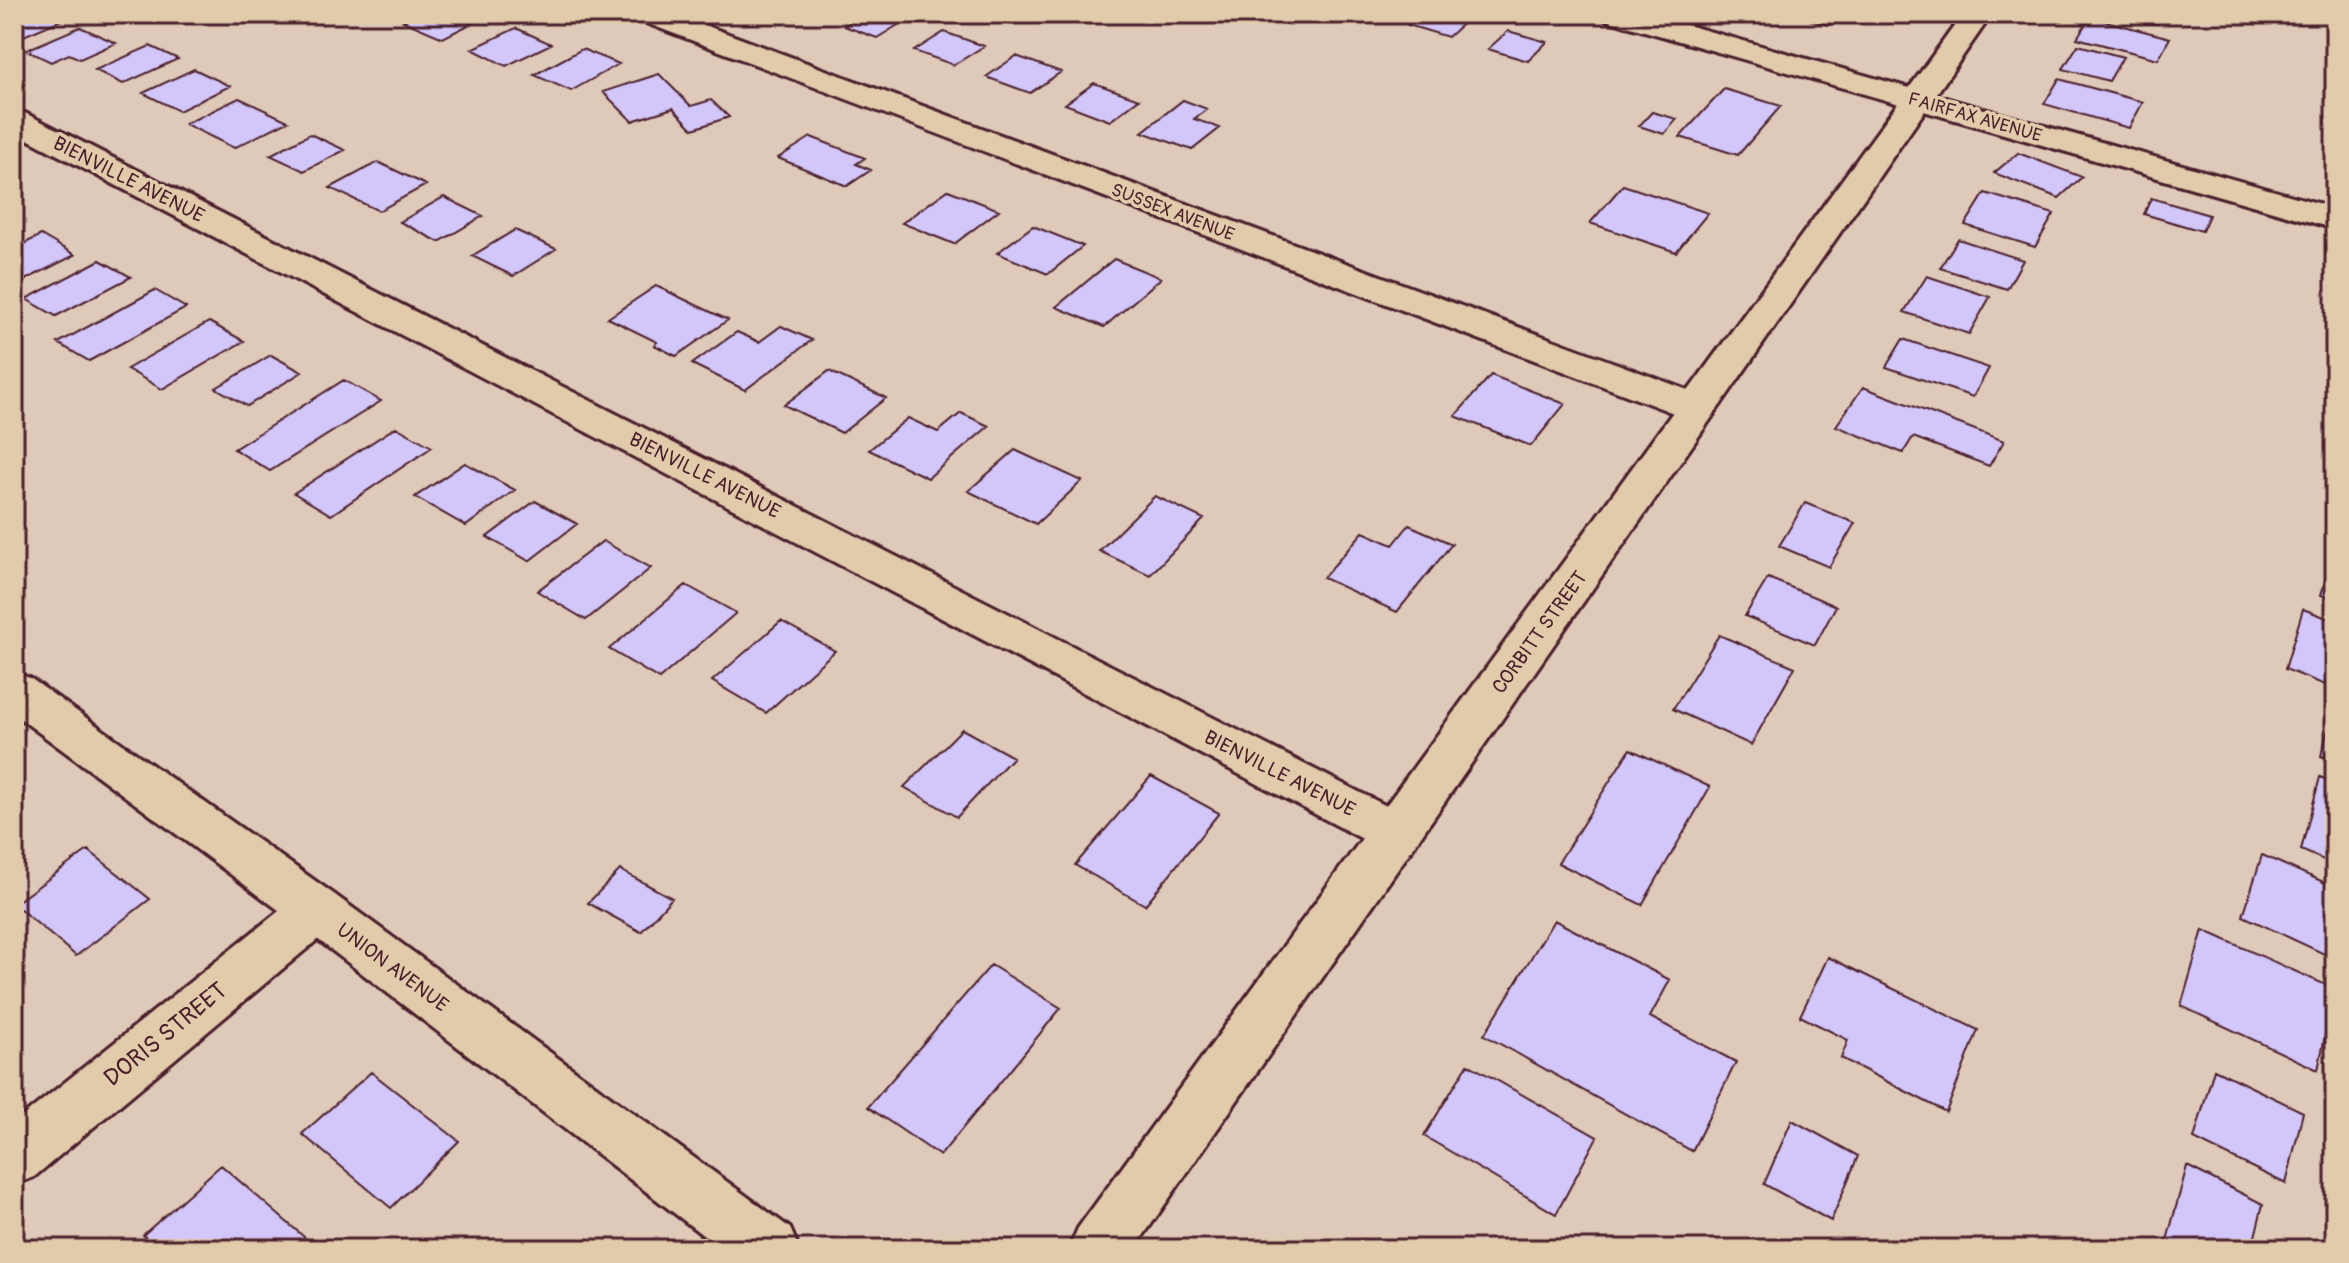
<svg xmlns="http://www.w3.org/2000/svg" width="2349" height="1263" viewBox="0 0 2349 1263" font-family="Pangolin,sans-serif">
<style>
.building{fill:#d3c6f8;stroke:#4a1f2b;stroke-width:2}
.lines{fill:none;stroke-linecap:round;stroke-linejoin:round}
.street-casing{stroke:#4a1f2b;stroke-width:6}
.secondary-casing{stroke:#4a1f2b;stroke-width:6}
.street{fill:#e2cbab;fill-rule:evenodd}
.secondary{fill:#e2cbab;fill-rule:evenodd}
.labels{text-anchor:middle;stroke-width:7;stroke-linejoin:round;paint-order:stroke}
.far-street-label{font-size:18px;fill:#4a1f2b;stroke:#e2cbab}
.street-label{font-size:20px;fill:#4a1f2b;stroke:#e2cbab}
.near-street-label{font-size:24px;fill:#4a1f2b;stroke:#e2cbab}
</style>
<rect width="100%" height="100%" fill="#dfcaba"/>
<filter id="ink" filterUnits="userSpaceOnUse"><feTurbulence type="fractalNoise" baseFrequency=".0125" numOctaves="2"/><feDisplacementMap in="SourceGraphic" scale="16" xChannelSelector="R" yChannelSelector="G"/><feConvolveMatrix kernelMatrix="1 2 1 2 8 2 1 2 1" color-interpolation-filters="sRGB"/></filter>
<g filter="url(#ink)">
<path class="building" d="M14,14H75L19,38L14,36Z
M418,14H490L443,38L403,21Z
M864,14L887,15L916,14L877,38L844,26Z
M1422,14H1455L1469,18L1448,37L1408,25Z
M1788,14H1839L1830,25Z
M2118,14H2162L2157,24Z
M2090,17L2170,38L2158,59L2077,38Z
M80,27L116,43L80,59L69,54L51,62L26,50Z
M516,28L551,44L506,66L472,49Z
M1508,31L1547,42L1528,61L1488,49Z
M944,32L984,46L954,65L914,51Z
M2078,45L2123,57L2109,81L2063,69Z
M150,46L178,59L123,84L95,70Z
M582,49L619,64L571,91L534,75Z
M1016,56L1061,72L1030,93L986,77Z
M194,69L230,86L179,111L143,93Z
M659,74L691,106L711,100L729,117L693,129L673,108L632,121L603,92Z
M2059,79L2143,102L2129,128L2044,104Z
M1094,83L1139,99L1110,121L1065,104Z
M1724,89L1781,106L1738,155L1680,137Z
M239,98L288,121L234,148L185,124Z
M1183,100L1207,109L1194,119L1220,128L1192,150L1142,132Z
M1652,112L1677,119L1664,134L1639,126Z
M310,134L345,150L304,171L270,155Z
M811,137L865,158L856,164L871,170L847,186L778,158Z
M2018,153L2082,177L2059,198L1994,173Z
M378,162L426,185L379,211L330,188Z
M1623,185L1708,213L1676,252L1590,223Z
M948,190L999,210L954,244L902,223Z
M1985,193L2054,214L2035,247L1965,225Z
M444,197L483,216L439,242L400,222Z
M2151,198L2209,215L2202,231L2144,214Z
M1033,226L1083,246L1048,274L997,253Z
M515,230L556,249L513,276L472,256Z
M41,235L75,255L25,280L14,274V249Z
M1958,239L2023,260L2007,289L1940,268Z
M1114,259L1161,278L1104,327L1056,307Z
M100,260L131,277L56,316L26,299Z
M1927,276L1990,297L1969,334L1904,312Z
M656,286L728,320L676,356L654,345L657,342L608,318Z
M155,290L186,308L89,361L58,343Z
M209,322L244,341L162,389L127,369Z
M781,326L812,340L745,390L692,364L737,332L759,342Z
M1903,339L1989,368L1973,397L1886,367Z
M271,355L302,372L247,406L216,388Z
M829,371L886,398L842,433L784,405Z
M1491,375L1565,404L1531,446L1455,416Z
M344,380L381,401L270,471L234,449Z
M1863,387L2004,441L1989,466L1913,437L1903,453L1836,426Z
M961,413L989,426L928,478L869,450L908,418L938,432Z
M396,427L432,447L331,515L294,493Z
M1015,450L1082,481L1036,524L968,491Z
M465,463L515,490L466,526L415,497Z
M1155,496L1204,519L1150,575L1099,551Z
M535,501L577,524L529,561L487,537Z
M1805,503L1855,523L1829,567L1779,546Z
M1409,525L1452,544L1397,612L1323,578L1363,532L1393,545Z
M603,541L651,568L586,620L537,591Z
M2332,557L2335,558V601L2321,595Z
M1768,578L1836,606L1815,645L1745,616Z
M686,585L736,613L659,679L609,649Z
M2303,609L2335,621V689L2285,669Z
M781,621L835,651L766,713L712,681Z
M1719,635L1795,667L1751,745L1673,709Z
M2335,703V761L2321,756Z
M962,729L1013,757L957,817L904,787Z
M1630,749L1710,787L1642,905L1558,863Z
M1151,776L1219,813L1145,905L1075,865Z
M2320,777L2335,783V865L2301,850Z
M88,850L150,899L76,956L14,904Z
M2262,855L2335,887V959L2243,916Z
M620,870L672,898L641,932L588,903Z
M1554,920L1670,980L1650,1017L1736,1062L1692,1151L1484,1035Z
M2203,930L2335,989L2318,1070L2181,1006Z
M1828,957L1978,1030L1946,1112L1841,1058L1848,1040L1800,1016Z
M991,965L1061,1008L940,1156L868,1107Z
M1468,1064L1597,1137L1556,1214L1424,1136Z
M2214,1069L2303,1112L2286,1184L2194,1139Z
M371,1072L459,1141L391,1208L302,1134Z
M1792,1120L1858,1156L1831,1221L1764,1184Z
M221,1165L311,1243L305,1249H157L143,1235Z
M2187,1166L2263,1204L2252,1249H2175L2166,1244Z"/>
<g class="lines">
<defs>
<path id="street" d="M634,14H675L1712,399L1717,408L1712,417L1698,420L1684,417L638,20Z
M1602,14H1648L2335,208V229L1606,20Z
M14,111L25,113L1412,819L1419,833L1412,847L1395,853L1378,847L14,132Z
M317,889L335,895L342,910L335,925L34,1177L14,1185V1123L299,895Z"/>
<path id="secondary" d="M1963,14H1992L1134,1249H1069L1078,1228Z
M14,673L30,678L335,895L790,1228L799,1249H721L299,925L14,714Z"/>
</defs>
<use href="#street" class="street-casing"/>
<use href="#secondary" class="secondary-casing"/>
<use href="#street" class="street"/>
<use href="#secondary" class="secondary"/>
</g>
</g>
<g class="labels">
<g class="far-street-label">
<text transform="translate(1975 117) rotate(16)" y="6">FAIRFAX AVENUE</text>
<text transform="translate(1173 212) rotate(21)" y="6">SUSSEX AVENUE</text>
</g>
<g class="street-label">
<text transform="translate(129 179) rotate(27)" y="7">BIENVILLE AVENUE</text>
<text transform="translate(705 475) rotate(27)" y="7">BIENVILLE AVENUE</text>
<text transform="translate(1539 632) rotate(-54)" y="7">CORBITT STREET</text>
<text transform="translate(1280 773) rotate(27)" y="7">BIENVILLE AVENUE</text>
<text transform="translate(393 967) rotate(37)" y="7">UNION AVENUE</text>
</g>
<g class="near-street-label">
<text transform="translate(165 1034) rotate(-39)" y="8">DORIS STREET</text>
</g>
</g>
<rect width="2349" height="1263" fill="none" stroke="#e2cbab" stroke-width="48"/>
<rect x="24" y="24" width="2301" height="1215" fill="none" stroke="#4a1f2b" stroke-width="3" filter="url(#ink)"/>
</svg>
